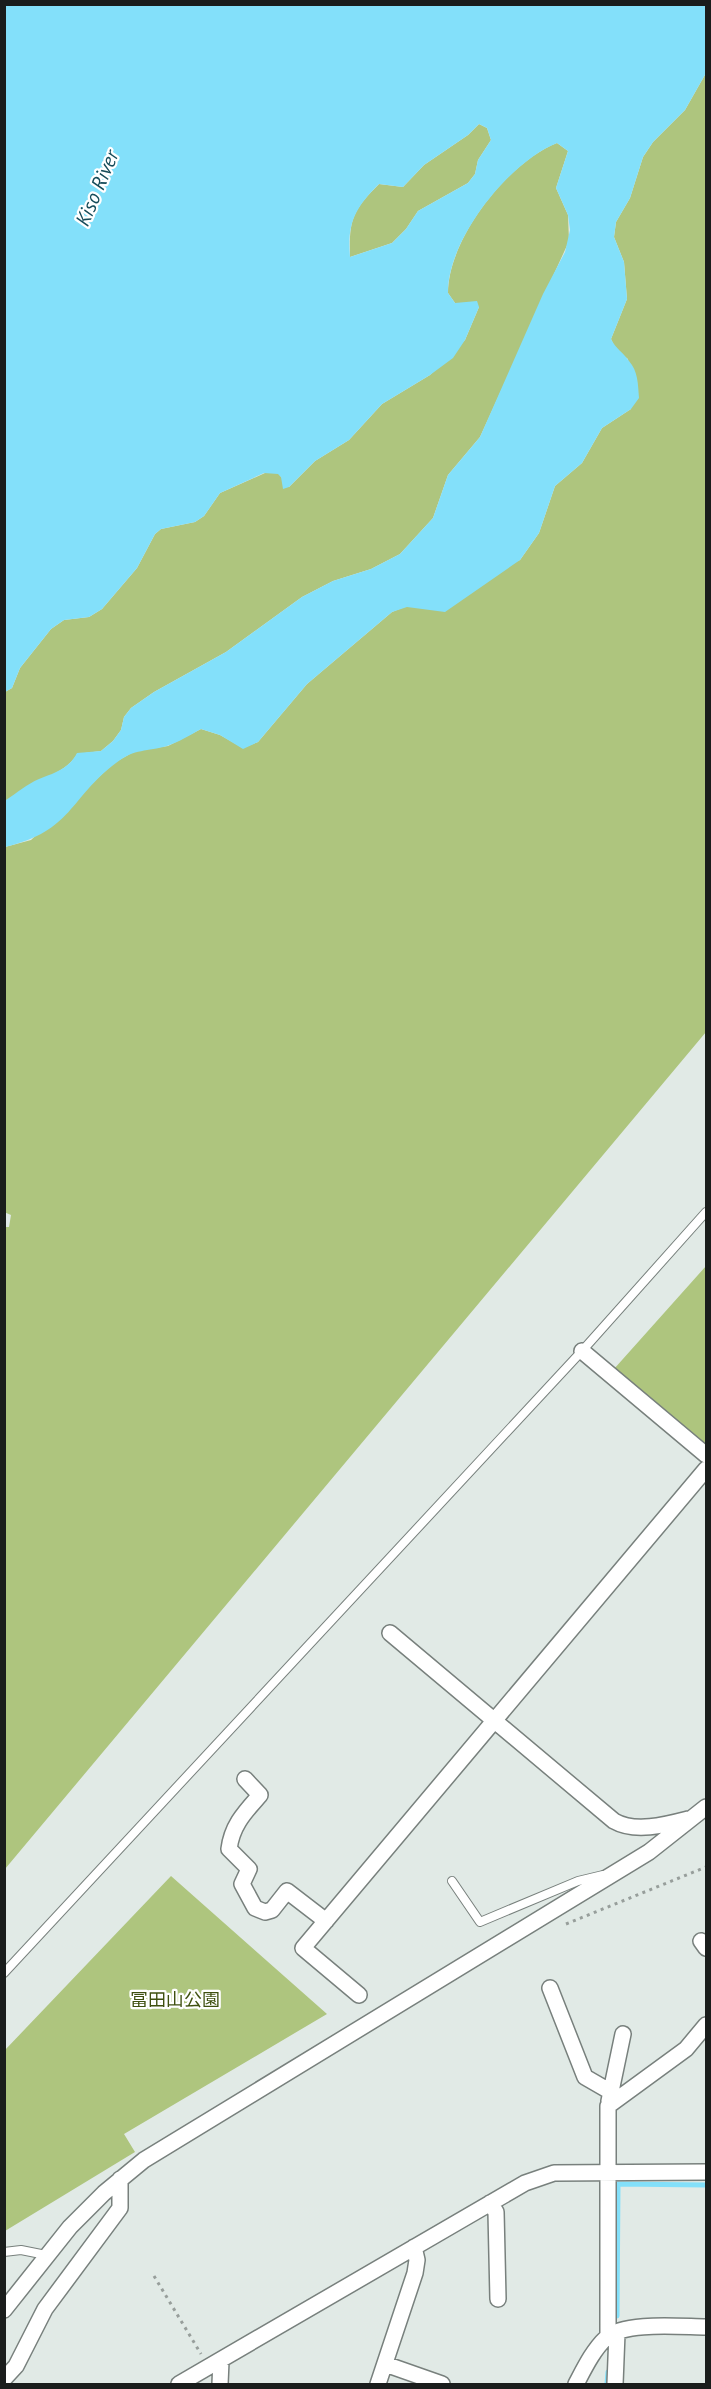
<svg xmlns="http://www.w3.org/2000/svg" width="711" height="2389" viewBox="0 0 711 2389" font-family="'PT Sans','Noto Sans JP',sans-serif">
<style>
.green{fill:#aec57e}
.water{fill:#83e0fa;fill-rule:evenodd}
.lines{fill:none;stroke-linecap:round;stroke-linejoin:round}
.stream{stroke:#83e0fa;stroke-width:5}
.service-casing{stroke:#78807d;stroke-width:10}
.minor-casing{stroke:#78807d;stroke-width:18}
.path{stroke:#979e9b;stroke-width:3;stroke-dasharray:3 4.5;stroke-linecap:butt}
.service{stroke:#fff;stroke-width:8}
.minor{stroke:#fff;stroke-width:15}
.labels{text-anchor:middle;stroke-width:4.5;stroke-linejoin:round;paint-order:stroke}
.park-label{font-size:18px;fill:#3f5010;stroke:#fff}
.water-label{font-size:20px;font-style:italic;fill:#164c5a;stroke:#fff}
</style>
<rect width="100%" height="100%" fill="#e1eae6"/>
<path class="green" d="M706,73V1032L5,1869L4,1227H9L11,1215L4,1212L5,847L31,840L114,763L135,751L168,746L201,729L220,735L243,748L258,742L307,684L392,612L520,560L539,533L555,486L582,463L602,428L631,409L628,359L616,350L611,339L627,299L624,262L614,237L616,222L630,198L643,157L653,142L685,110Z
M479,124L487,128L491,140L478,160L475,174L468,183L418,211L406,229L392,243L350,257C349,220 352,211 379,184L403,187L424,165L468,135Z
M557,143L568,151L556,188L568,215L569,241L480,437L448,475L433,518L400,554L371,569L333,581L302,597L226,652L154,692L131,708L124,717L121,730L113,741L101,751L77,754C65,776 25,783 5,803V692L12,688L20,668L51,629L64,620L89,617L102,609L137,568L155,534L161,529L195,522L204,516L220,493L265,473H278L289,487L315,461L349,440L382,404L430,375L465,340L479,307L455,303L448,293C448,239 508,162 557,143Z
M706,1266V1449L614,1369Z
M171,1876L327,2014L124,2134L135,2152L5,2231V2050Z"/>
<path class="water" d="M5,4L706,5V73L685,110L653,142L643,157L630,198L616,222L614,237L624,262L627,299L611,339C616,349 623,352 629,361C638,371 638,384 639,398L631,409L602,428L582,463L555,486L539,533L520,560L445,612L407,607L392,612L307,684L258,742L243,749L220,735L201,729C190,735 179,742 167,746C147,752 135,748 116,763C69,798 73,831 5,847L6,800C17,793 27,784 39,779C54,773 69,769 77,753L101,751L113,741L121,730L124,717L131,708L154,692L226,652L302,597L333,581L371,569L400,554L433,518L448,475L480,437L543,294L565,252L570,230L568,215L556,188L568,151L557,143C509,162 447,240 448,293L455,303L477,301L479,307L465,340L453,358L430,375L382,404L349,440L315,461L289,487L283,489L281,477L278,474L264,473L220,493L204,516L195,522L161,529L155,534L137,568L102,609L89,617L64,620L51,629L20,668L12,688L5,692ZM479,124L487,128L491,140L478,160L475,174L468,183L418,211L406,229L392,243L350,257C347,223 355,208 379,184L403,187L424,165L468,135Z"/>
<g class="lines">
<path class="stream" d="M617,2316L618,2184L706,2185
M607,2384L608,2372"/>
<defs>
<path id="service" d="M452,1881L480,1922L578,1881L603,1875
M4,1973L582,1351L706,1212
M4,2252L21,2250L46,2255"/>
<path id="minor" d="M582,1351L706,1455
M390,1633L614,1821C635,1833 665,1825 688,1819
M245,1779L260,1795C245,1812 232,1825 229,1849L249,1869L242,1884L255,1908L265,1912L272,1910L287,1891L326,1921
M701,1941L706,1948
M550,1988L585,2077L611,2092
M359,1995L303,1948L706,1469
M609,2101L623,2034
M490,2203L496,2212L498,2299
M4,2310L70,2227L104,2193L144,2160L649,1852L706,1807
M608,2336V2106L686,2049L706,2025
M385,2364L442,2384
M4,2379L16,2366L45,2309L120,2208V2179
M179,2384L525,2183L554,2173L706,2172
M220,2384L221,2361
M378,2384L415,2273L417,2260L414,2247
M576,2384C584,2369 593,2350 606,2338C624,2321 683,2327 706,2327
M615,2384L617,2333"/>
</defs>
<use href="#service" class="service-casing"/>
<use href="#minor" class="minor-casing"/>
<path class="path" d="M566,1924L706,1867
M154,2276L201,2354"/>
<use href="#service" class="service"/>
<use href="#minor" class="minor"/>
</g>
<g class="labels">
<g class="park-label">
<text x="175" y="2006">冨田山公園</text>
</g>
<g class="water-label">
<text transform="translate(97 188) rotate(-67)" y="7">Kiso River</text>
</g>
</g>
<rect width="711" height="2389" fill="none" stroke="#1a1d1c" stroke-width="12"/>
</svg>
